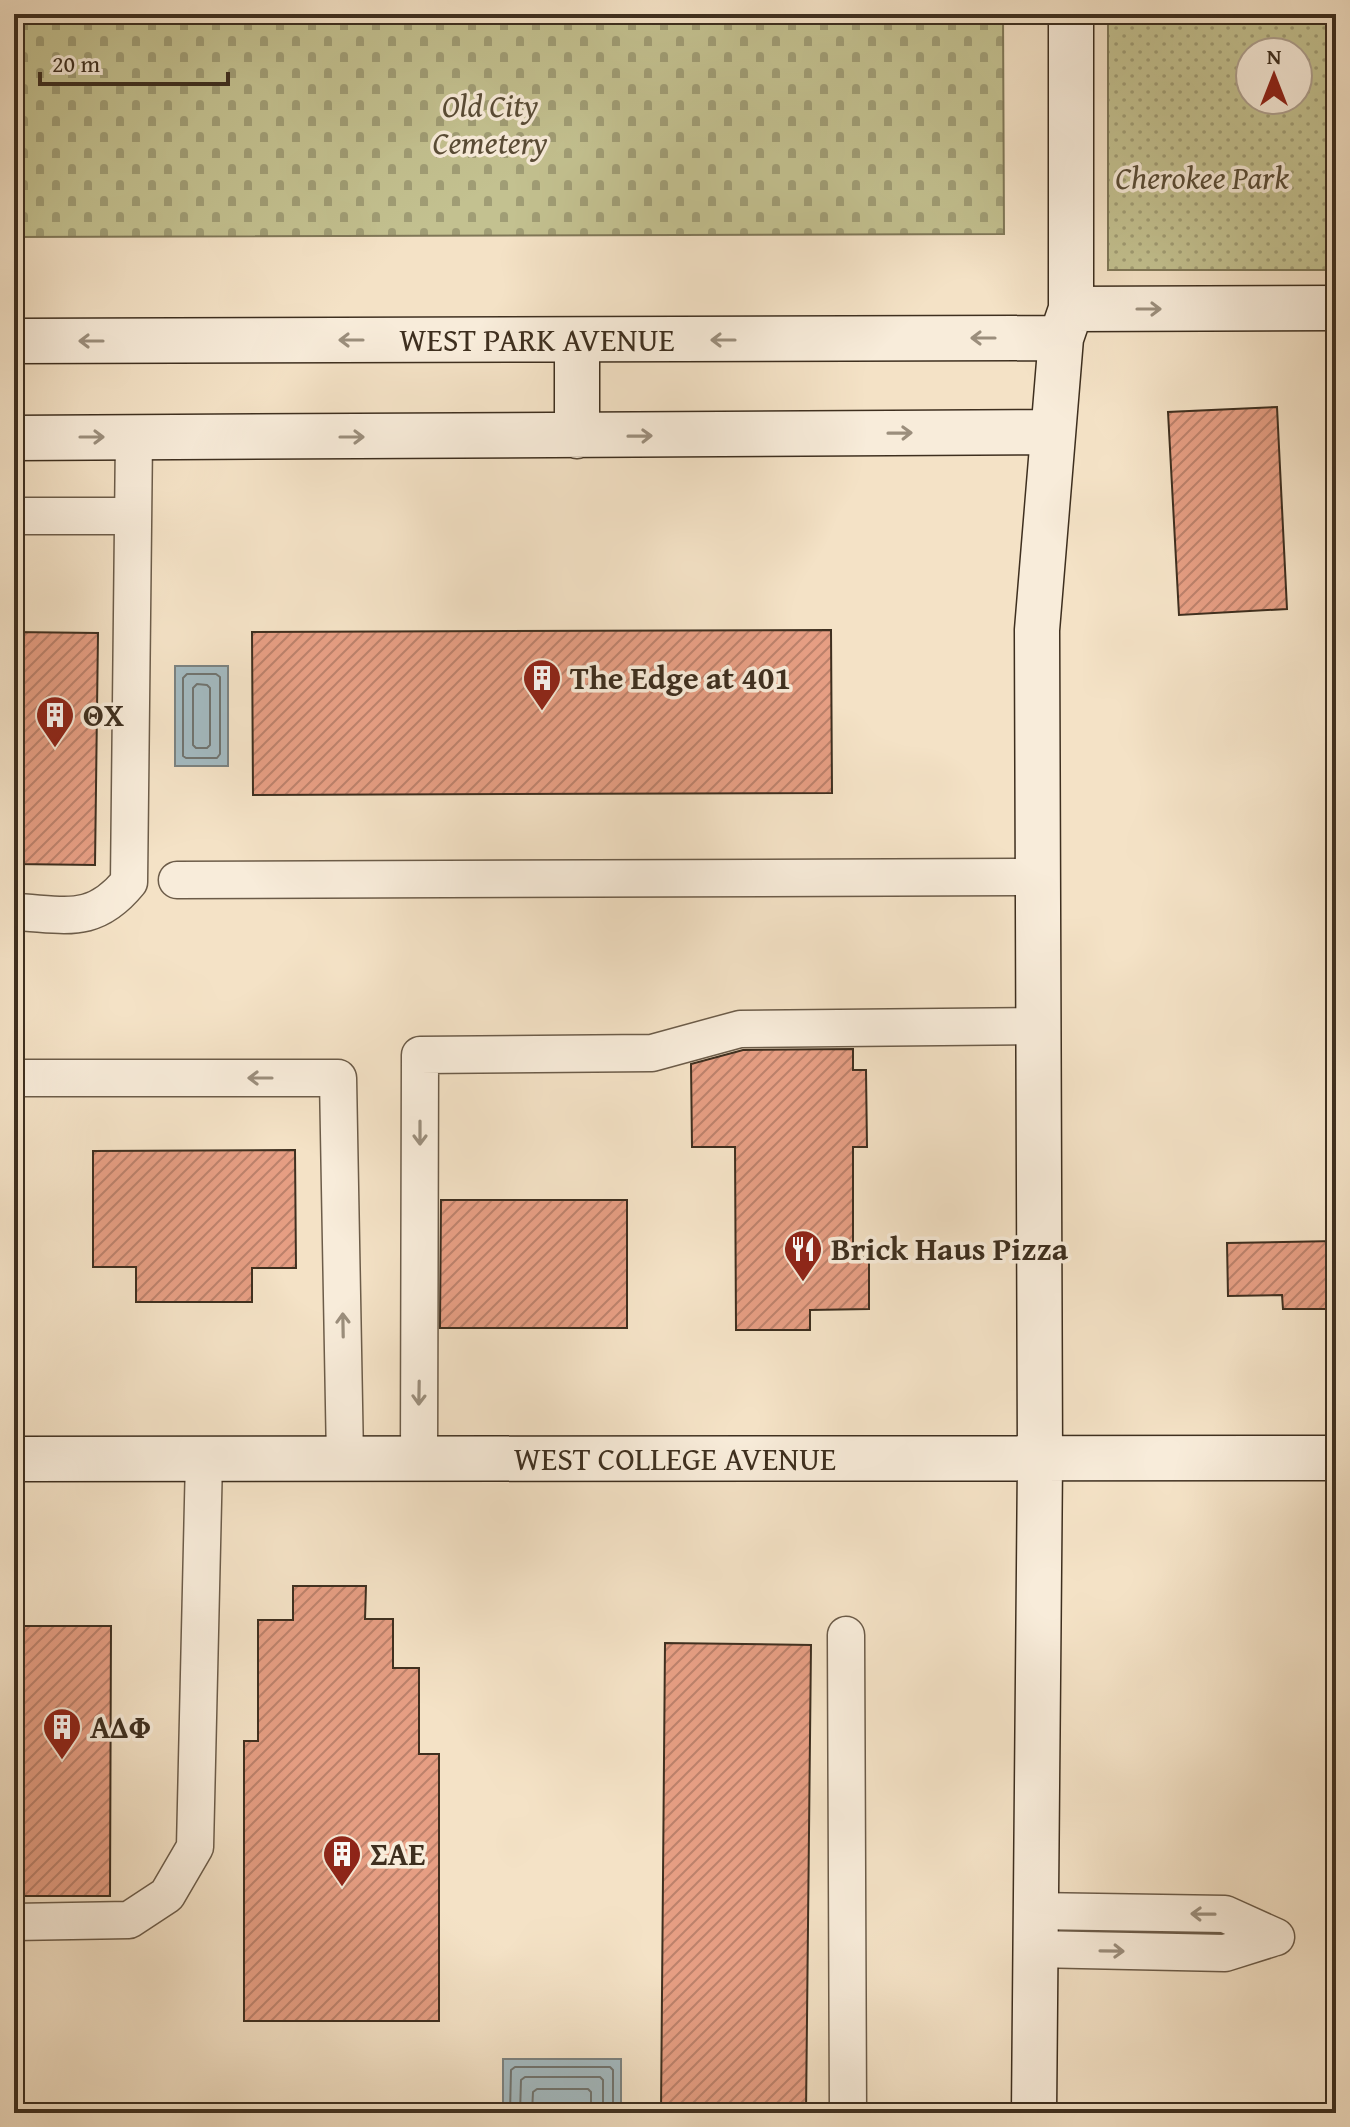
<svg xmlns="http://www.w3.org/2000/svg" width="1350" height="2127" viewBox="0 0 1350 2127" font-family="'Gentium Book Plus',serif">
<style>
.cemetery{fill:url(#cemetery-stones);stroke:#807858;stroke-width:2}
.park{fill:url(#park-dots);stroke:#807858;stroke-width:2;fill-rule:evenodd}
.water{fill:#a3bac1;stroke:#7b8280;stroke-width:2}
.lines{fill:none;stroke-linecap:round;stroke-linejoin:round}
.shore{stroke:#707470;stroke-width:2}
.building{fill:url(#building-hatch);stroke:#3e2f1f;stroke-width:2}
.lane-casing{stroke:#6c5c49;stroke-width:39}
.secondary-casing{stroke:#3e2f1f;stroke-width:47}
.lane{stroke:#f8ecda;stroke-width:36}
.secondary{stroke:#f8ecda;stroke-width:44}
.oneway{stroke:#9b8e7c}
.labels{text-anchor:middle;stroke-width:7;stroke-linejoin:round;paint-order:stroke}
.park-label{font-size:32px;font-style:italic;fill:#594c36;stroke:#f8ecda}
.street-label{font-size:32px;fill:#3e2f1f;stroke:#f8ecda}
.poi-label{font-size:32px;font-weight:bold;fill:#3e2f1f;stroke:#f8ecda;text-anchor:start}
</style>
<defs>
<pattern id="cemetery-stones" width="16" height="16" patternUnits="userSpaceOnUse" patternTransform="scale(2)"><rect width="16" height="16" fill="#c3c190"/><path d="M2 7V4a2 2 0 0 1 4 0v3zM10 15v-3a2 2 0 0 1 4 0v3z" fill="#a09d75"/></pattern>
<pattern id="park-dots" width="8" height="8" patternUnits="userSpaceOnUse" patternTransform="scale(2)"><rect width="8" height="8" fill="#c3c190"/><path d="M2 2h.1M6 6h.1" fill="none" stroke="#a09d75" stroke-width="1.8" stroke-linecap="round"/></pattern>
<pattern id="building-hatch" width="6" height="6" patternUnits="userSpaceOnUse" patternTransform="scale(2)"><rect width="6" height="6" fill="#e69e83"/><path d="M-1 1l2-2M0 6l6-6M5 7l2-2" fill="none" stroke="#bc816b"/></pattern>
</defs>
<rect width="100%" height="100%" fill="#f4e2c6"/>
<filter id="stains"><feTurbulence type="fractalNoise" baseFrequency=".0025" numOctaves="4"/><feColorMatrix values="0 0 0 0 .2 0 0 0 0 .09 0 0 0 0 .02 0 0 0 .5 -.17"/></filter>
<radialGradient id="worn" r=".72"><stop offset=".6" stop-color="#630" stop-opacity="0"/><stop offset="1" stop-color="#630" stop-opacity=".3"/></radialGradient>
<path class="cemetery" d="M14,14H1003L1004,234L14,237Z"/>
<path class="park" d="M1108,14H1336V270H1108ZM1250,52H1298V100H1250Z"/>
<path class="water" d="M175,666H228V766H175Z
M503,2059H621V2113H503Z"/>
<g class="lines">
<path class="shore" d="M187,674H216L220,677V754L217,758H186L183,756V678Z
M197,684L207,685L210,688V745L207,748H196L193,745V688Z
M510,2113L511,2070L515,2067H610L613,2070V2113
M520,2113L521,2080L525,2077H600L603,2080V2113
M532,2113L533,2092L537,2089H588L591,2092V2113"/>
</g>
<path class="building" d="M1277,407L1287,609L1179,615L1168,412Z
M831,630L832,793L253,795L252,632Z
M14,632L98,633L95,865L14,864Z
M853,1049V1070H866L867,1147H853V1257H869V1309L810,1310V1330H736L735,1147H692L691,1064L743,1050Z
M295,1150L296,1268H252V1302H136V1267H93V1151Z
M441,1200H627V1328H440Z
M1336,1241V1309H1283L1282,1295L1228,1296L1227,1243Z
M293,1586H366L365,1619H393V1668H419V1754H439V2021H244V1741H258V1620H293Z
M14,1626H111L110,1896H14Z
M665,1643L811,1645L806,2113H661Z"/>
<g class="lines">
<defs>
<path id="lane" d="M14,516H133
M177,880L1038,877
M14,912C65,914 93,926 129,882L134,437
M14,1078H338L345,1459
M419,1459L420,1055L652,1053L740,1029L1038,1026
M846,1635L848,2113
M1034,1911L1225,1914L1276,1937
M14,1922L129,1920L167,1895L195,1847L204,1459
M1034,1949L1225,1953L1276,1937"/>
<path id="secondary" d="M1071,309L1336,308
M577,340V436
M14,341L1061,338
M14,438L1052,432
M14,1459L1336,1458
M1034,2113L1040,1460L1037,630L1061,338L1071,309V14"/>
</defs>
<use href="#lane" class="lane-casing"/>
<use href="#secondary" class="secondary-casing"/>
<use href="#lane" class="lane"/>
<use href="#secondary" class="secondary"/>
</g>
<defs><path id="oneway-shaft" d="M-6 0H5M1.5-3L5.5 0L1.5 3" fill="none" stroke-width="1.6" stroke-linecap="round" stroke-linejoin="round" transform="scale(2)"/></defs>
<g class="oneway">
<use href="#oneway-shaft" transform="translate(1149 309)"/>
<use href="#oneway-shaft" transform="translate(983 338) rotate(180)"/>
<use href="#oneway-shaft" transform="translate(351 340) rotate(180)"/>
<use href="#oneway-shaft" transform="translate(723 340) rotate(180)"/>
<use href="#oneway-shaft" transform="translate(91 341) rotate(180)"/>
<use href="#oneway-shaft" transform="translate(900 433) rotate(-1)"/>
<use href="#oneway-shaft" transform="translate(640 436) rotate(-1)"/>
<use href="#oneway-shaft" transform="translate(92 437)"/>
<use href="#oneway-shaft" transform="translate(352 437)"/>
<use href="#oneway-shaft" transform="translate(260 1078) rotate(180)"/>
<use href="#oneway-shaft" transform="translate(420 1133) rotate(90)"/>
<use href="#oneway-shaft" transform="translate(343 1325) rotate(-91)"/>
<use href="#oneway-shaft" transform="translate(419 1393) rotate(91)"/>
<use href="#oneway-shaft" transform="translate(1203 1914) rotate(-179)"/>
<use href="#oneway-shaft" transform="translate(1112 1951) rotate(1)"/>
</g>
<defs>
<symbol id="building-pin" viewBox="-11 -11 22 30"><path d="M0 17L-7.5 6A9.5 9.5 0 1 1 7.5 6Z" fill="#8f2418" stroke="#f8ecda"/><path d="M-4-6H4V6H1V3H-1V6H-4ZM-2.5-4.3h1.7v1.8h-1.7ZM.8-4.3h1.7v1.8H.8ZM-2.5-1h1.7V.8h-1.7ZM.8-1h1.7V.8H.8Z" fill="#fff"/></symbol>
<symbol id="restaurant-pin" viewBox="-11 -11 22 30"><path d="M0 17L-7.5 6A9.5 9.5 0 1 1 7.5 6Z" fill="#8f2418" stroke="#f8ecda"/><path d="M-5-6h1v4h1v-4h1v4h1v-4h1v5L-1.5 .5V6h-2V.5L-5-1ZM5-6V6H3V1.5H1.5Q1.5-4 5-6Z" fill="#fff"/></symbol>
</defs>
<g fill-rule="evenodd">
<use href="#building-pin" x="520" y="656" width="44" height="60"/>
<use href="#building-pin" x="33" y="693" width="44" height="60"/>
<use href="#restaurant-pin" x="781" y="1227" width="44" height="60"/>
<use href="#building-pin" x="40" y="1705" width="44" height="60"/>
<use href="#building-pin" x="320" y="1832" width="44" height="60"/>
</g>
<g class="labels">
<g class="park-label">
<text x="490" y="117">Old City<tspan x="490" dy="37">Cemetery</tspan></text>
<text x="1202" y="189">Cherokee Park</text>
</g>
<g class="street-label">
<text x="537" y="351">WEST PARK AVENUE</text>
<text x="675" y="1470">WEST COLLEGE AVENUE</text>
</g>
<g class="poi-label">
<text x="570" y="689">The Edge at 401</text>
<text x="83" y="726">ΘΧ</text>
<text x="831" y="1260">Brick Haus Pizza</text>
<text x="90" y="1738">ΑΔΦ</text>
<text x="370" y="1865">ΣΑΕ</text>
</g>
</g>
<rect width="1350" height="2127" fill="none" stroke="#f4e2c6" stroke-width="48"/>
<rect x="16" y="16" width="1318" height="2095" fill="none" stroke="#3e2f1f" stroke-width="4"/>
<rect x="24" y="24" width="1302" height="2079" fill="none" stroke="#3e2f1f" stroke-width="2"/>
<g transform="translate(1274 76)"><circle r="38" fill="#f8ecda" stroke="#aea08f" stroke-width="2"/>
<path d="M0-6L14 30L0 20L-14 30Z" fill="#8f2418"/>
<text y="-12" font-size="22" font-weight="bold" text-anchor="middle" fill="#3e2f1f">N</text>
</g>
<path d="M40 72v12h188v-12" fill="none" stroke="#3e2f1f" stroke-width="4"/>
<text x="52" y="72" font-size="24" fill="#3e2f1f" stroke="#f8ecda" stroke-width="6" paint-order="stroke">20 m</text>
<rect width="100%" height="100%" filter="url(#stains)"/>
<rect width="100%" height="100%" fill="url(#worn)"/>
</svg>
